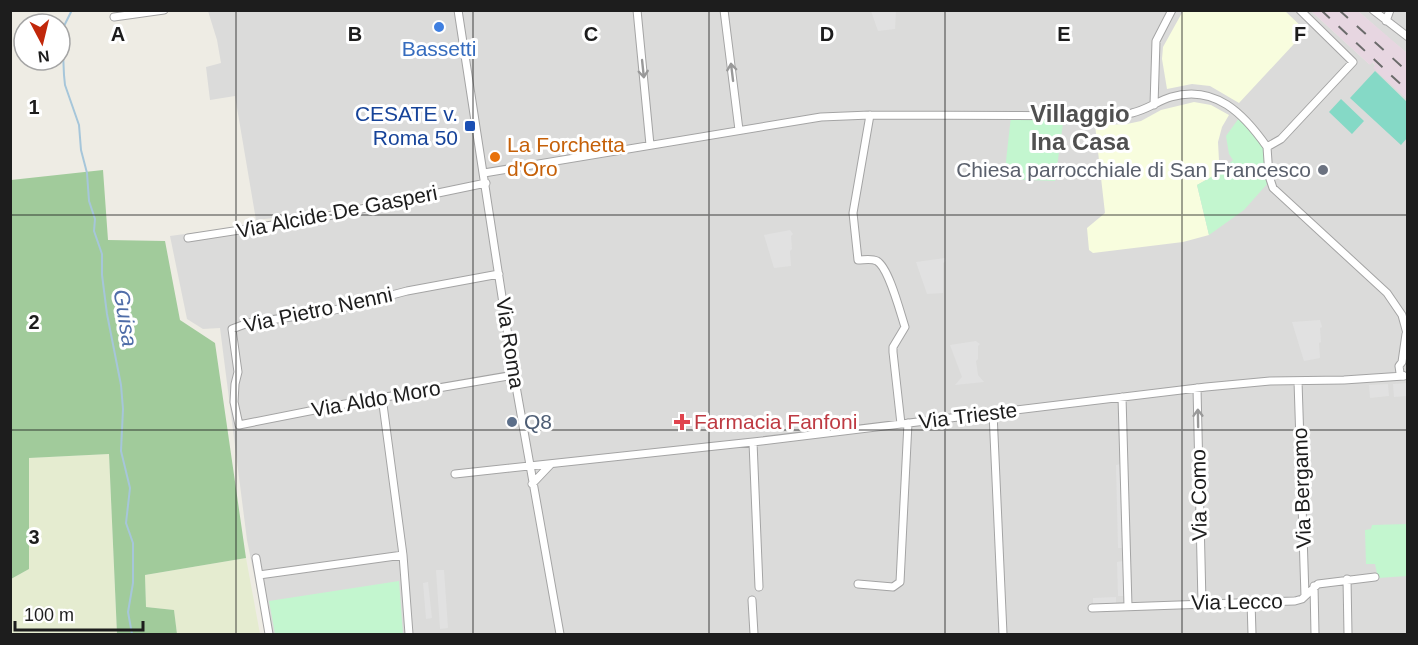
<svg xmlns="http://www.w3.org/2000/svg" width="1418" height="645" viewBox="0 0 1418 645" font-family="Arial,sans-serif">
<style>
.residential{fill:#dbdbda}
.industrial{fill:#e7d6e1}
.education{fill:#f8fdde}
.farmland{fill:#e5ecd0}
.forest{fill:#a1cb9b}
.park{fill:#c3f6cf}
.pitch{fill:#85d9c6}
.parking{fill:#e1e1e1}
.lines{fill:none;stroke-linecap:round;stroke-linejoin:round}
.stream{stroke:#a6c6da;stroke-width:2}
.minor-casing{stroke:#a4a4a4;stroke-width:9}
.minor{stroke:#fff;stroke-width:7}
.rail{stroke:#6b6b6b;stroke-width:2;stroke-dasharray:12 12;stroke-linecap:butt}
.oneway{stroke:#999}
.grid{fill:none;stroke:#1d1d1d;stroke-width:1.5;stroke-opacity:0.55}
.shop-dot{fill:#3f7fe0;stroke:#fff;stroke-width:2}
.transit-dot{fill:#1a4fb4;stroke:#fff;stroke-width:2}
.food-dot{fill:#e8710a;stroke:#fff;stroke-width:2}
.worship-dot{fill:#6b7280;stroke:#fff;stroke-width:2}
.service-dot{fill:#5c6f8a;stroke:#fff;stroke-width:2}
.health-dot{fill:#e0444e;stroke:#fff;stroke-width:2}
.labels{text-anchor:middle;stroke-width:6;stroke-linejoin:round;paint-order:stroke}
.shop-label{font-size:21px;fill:#366cbe;stroke:#fff}
.transit-label{font-size:21px;fill:#164399;stroke:#fff;text-anchor:end}
.food-label{font-size:21px;fill:#c56008;stroke:#fff;text-anchor:start}
.worship-label{font-size:21px;fill:#5b616d;stroke:#fff;text-anchor:end}
.street-label{font-size:21px;fill:#1d1d1d;stroke:#fff}
.service-label{font-size:21px;fill:#4e5e75;stroke:#fff;text-anchor:start}
.health-label{font-size:21px;fill:#be3a42;stroke:#fff;text-anchor:start}
.water-label{font-size:22px;font-style:italic;fill:#4f6da8;stroke:#fff}
.quarter-label{font-size:24px;font-weight:bold;fill:#505050;stroke:#fff}
.grid-label{font-size:20px;text-anchor:middle;font-weight:bold;fill:#1d1d1d;stroke:#fff;stroke-width:6;stroke-linejoin:round;paint-order:stroke}
</style>
<rect width="100%" height="100%" fill="#eeece4"/>
<path class="residential" d="M208,11H454L483,180L308,214L256,220L235,96L210,100L206,67L221,63L217,40Z
M461,11H1311L1369,64L1372,62L1375,65L1374,68L1407,99V634H266L247,540L220,328L203,329L187,319L170,236L304,218L488,184Z
M1358,11H1407V53L1390,39Z"/>
<path class="industrial" d="M1311,11H1358L1407,53V99L1373,68L1375,65L1373,62L1370,65Z"/>
<path class="education" d="M1183,11H1285L1306,31L1239,103L1210,86L1192,84L1167,89L1162,59L1163,47Z
M1194,102L1211,105L1229,115L1222,127L1218,142L1219,161L1222,171L1197,185L1209,235L1183,242L1093,253L1089,250L1087,228L1105,213L1095,125L1127,124L1141,121L1161,110Z"/>
<path class="farmland" d="M109,454L117,634H11V579L29,569V458Z
M246,558L260,634H177L174,610L146,607L145,575Z"/>
<path class="forest" d="M103,170L108,240L165,241L180,320L215,343L246,558L145,575L146,607L174,610L177,634H117L109,454L29,458V569L11,579V180Z"/>
<path class="park" d="M1011,116H1064L1055,181L1004,179Z
M1239,118L1243,119L1263,144L1265,173L1268,183L1244,210L1209,235L1197,185L1222,171L1233,160L1229,154L1226,136Z
M1407,524V576L1378,578L1375,564H1366L1365,530L1371,529L1372,525Z
M399,581L403,634H275L269,601Z"/>
<path class="pitch" d="M1375,71L1407,102V138L1401,145L1350,98Z
M1341,99L1364,121L1352,134L1329,112Z"/>
<path class="parking" d="M871,11H896L895,29L878,31Z
M790,230L793,234L791,236L792,249L790,251L791,266L774,268L764,235Z
M945,258L946,261L943,263V293L927,294L916,262Z
M1320,320L1322,327L1320,328L1321,342L1319,343L1320,358L1304,361L1292,322Z
M976,341L980,344L978,346V359L976,361L978,375L984,382L955,385L962,377L950,345Z
M1407,383V396L1394,397L1393,384Z
M1388,384L1389,396L1370,398L1369,385Z
M1121,464L1123,548H1118L1116,465Z
M1123,561L1124,596H1118L1117,562Z
M436,570H444L448,628L440,629Z
M428,582L432,618L426,619L423,583Z
M1116,597V603L1093,604V598Z"/>
<g class="lines">
<path class="stream" d="M72,10L62,30L64,75L65,85L79,125L81,150L87,173L89,201L95,219L94,231L102,254V275L107,314L121,385L123,409L121,451L130,488L126,523L133,543V583L128,612L132,634"/>
<defs>
<path id="minor" d="M458,10L514,375L560,634
M637,10L650,145
M724,10L739,130
M1373,10L1408,37
M114,17L164,10
M1386,21L1390,10
M1154,105L1156,41L1172,10
M870,115L853,213L858,260C864,260 871,258 877,261C889,268 900,312 905,327L893,347V352L901,424
M1267,147L1269,176L1273,188L1387,293L1402,315L1408,337
M1267,147L1281,139L1353,62L1300,10
M484,173L821,117L870,115L1109,116C1117,115 1125,115 1132,113C1146,110 1158,101 1171,97C1215,84 1244,114 1267,147
M188,238L318,218L486,183
M499,274L407,291L327,312L248,323L232,329L238,372L235,384L234,402L239,425L345,404L514,375
M1404,376L1400,373L1399,366L1402,362L1406,334
M1298,381L1305,596
M1197,388L1202,603
M382,397L403,555L409,634
M1122,397L1128,606
M993,413L1003,634
M753,442L759,587
M455,474L753,442L1206,387L1270,381L1344,380L1404,376
M532,484L551,464
M256,558L269,634
M259,575L403,555
M1347,579L1348,634
M858,584L893,587L900,582L908,423
M1314,586L1315,634
M752,600L754,634
M1251,601L1252,634
M1092,608L1295,601L1302,599L1318,584L1375,577"/>
</defs>
<use href="#minor" class="minor-casing"/>
<use href="#minor" class="minor"/>
<path class="rail" d="M1321,10L1408,91
M1339,10L1408,72"/>
</g>
<defs><path id="oneway-shaft" d="M-6 0H5M1.5-3L5.5 0L1.5 3" fill="none" stroke-width="1.6" stroke-linecap="round" stroke-linejoin="round" transform="scale(1.5)"/></defs>
<g class="oneway">
<use href="#oneway-shaft" transform="translate(643 69) rotate(84)"/>
<use href="#oneway-shaft" transform="translate(732 72) rotate(-97)"/>
<use href="#oneway-shaft" transform="translate(1198 418) rotate(-91)"/>
</g>
<path class="grid" d="M236,10V634M473,10V634M709,10V634M945,10V634M1182,10V634M10,215H1408M10,430H1408"/>
<circle class="shop-dot" cx="439" cy="27" r="6"/>
<rect class="transit-dot" x="464" y="120" width="12" height="12" rx="3"/>
<circle class="food-dot" cx="495" cy="157" r="6"/>
<circle class="worship-dot" cx="1323" cy="170" r="6"/>
<circle class="service-dot" cx="512" cy="422" r="6"/>
<path class="health-dot" d="M679 413h6v6h6v6h-6v6h-6v-6h-6v-6h6z"/>
<g class="labels">
<g class="shop-label">
<text x="439" y="56">Bassetti</text>
</g>
<g class="transit-label">
<text x="458" y="121">CESATE v.<tspan x="458" dy="24">Roma 50</tspan></text>
</g>
<g class="food-label">
<text x="507" y="152">La Forchetta<tspan x="507" dy="24">d'Oro</tspan></text>
</g>
<g class="worship-label">
<text x="1311" y="177">Chiesa parrocchiale di San Francesco</text>
</g>
<g class="street-label">
<text transform="translate(337 212) rotate(-11)" y="7">Via Alcide De Gasperi</text>
<text transform="translate(318 310) rotate(-12)" y="7">Via Pietro Nenni</text>
<text transform="translate(510 343) rotate(81)" y="7">Via Roma</text>
<text transform="translate(376 399) rotate(-10)" y="7">Via Aldo Moro</text>
<text transform="translate(968 416) rotate(-7)" y="7">Via Trieste</text>
<text transform="translate(1302 488) rotate(-92)" y="7">Via Bergamo</text>
<text transform="translate(1199 495) rotate(-91)" y="7">Via Como</text>
<text transform="translate(1237 602) rotate(-1)" y="7">Via Lecco</text>
</g>
<g class="service-label">
<text x="524" y="429">Q8</text>
</g>
<g class="health-label">
<text x="694" y="429">Farmacia Fanfoni</text>
</g>
<g class="water-label">
<text transform="translate(126 318) rotate(81)" y="8">Guisa</text>
</g>
<g class="quarter-label">
<text x="1080" y="122">Villaggio<tspan x="1080" dy="28">Ina Casa</tspan></text>
</g>
</g>
<g class="grid-label">
<text x="118" y="41">A</text>
<text x="355" y="41">B</text>
<text x="591" y="41">C</text>
<text x="827" y="41">D</text>
<text x="1064" y="41">E</text>
<text x="1300" y="41">F</text>
<text x="34" y="114">1</text>
<text x="34" y="329">2</text>
<text x="34" y="544">3</text>
</g>
<rect width="1418" height="645" fill="none" stroke="#1d1d1d" stroke-width="24"/>
<g transform="translate(42 42) rotate(173)"><circle r="28" fill="#ffffff" stroke="#a5a5a5" stroke-width="1.5"/>
<path d="M0-4.5L10 22L0 15L-10 22Z" fill="#c1270a"/>
<text y="-9" font-size="16" font-weight="bold" text-anchor="middle" fill="#1d1d1d">N</text>
</g>
<path d="M15 621v9h128v-9" fill="none" stroke="#1d1d1d" stroke-width="3"/>
<text x="24" y="621" font-size="18" fill="#1d1d1d" stroke="#ffffff" stroke-width="4.5" paint-order="stroke">100 m</text>
</svg>
